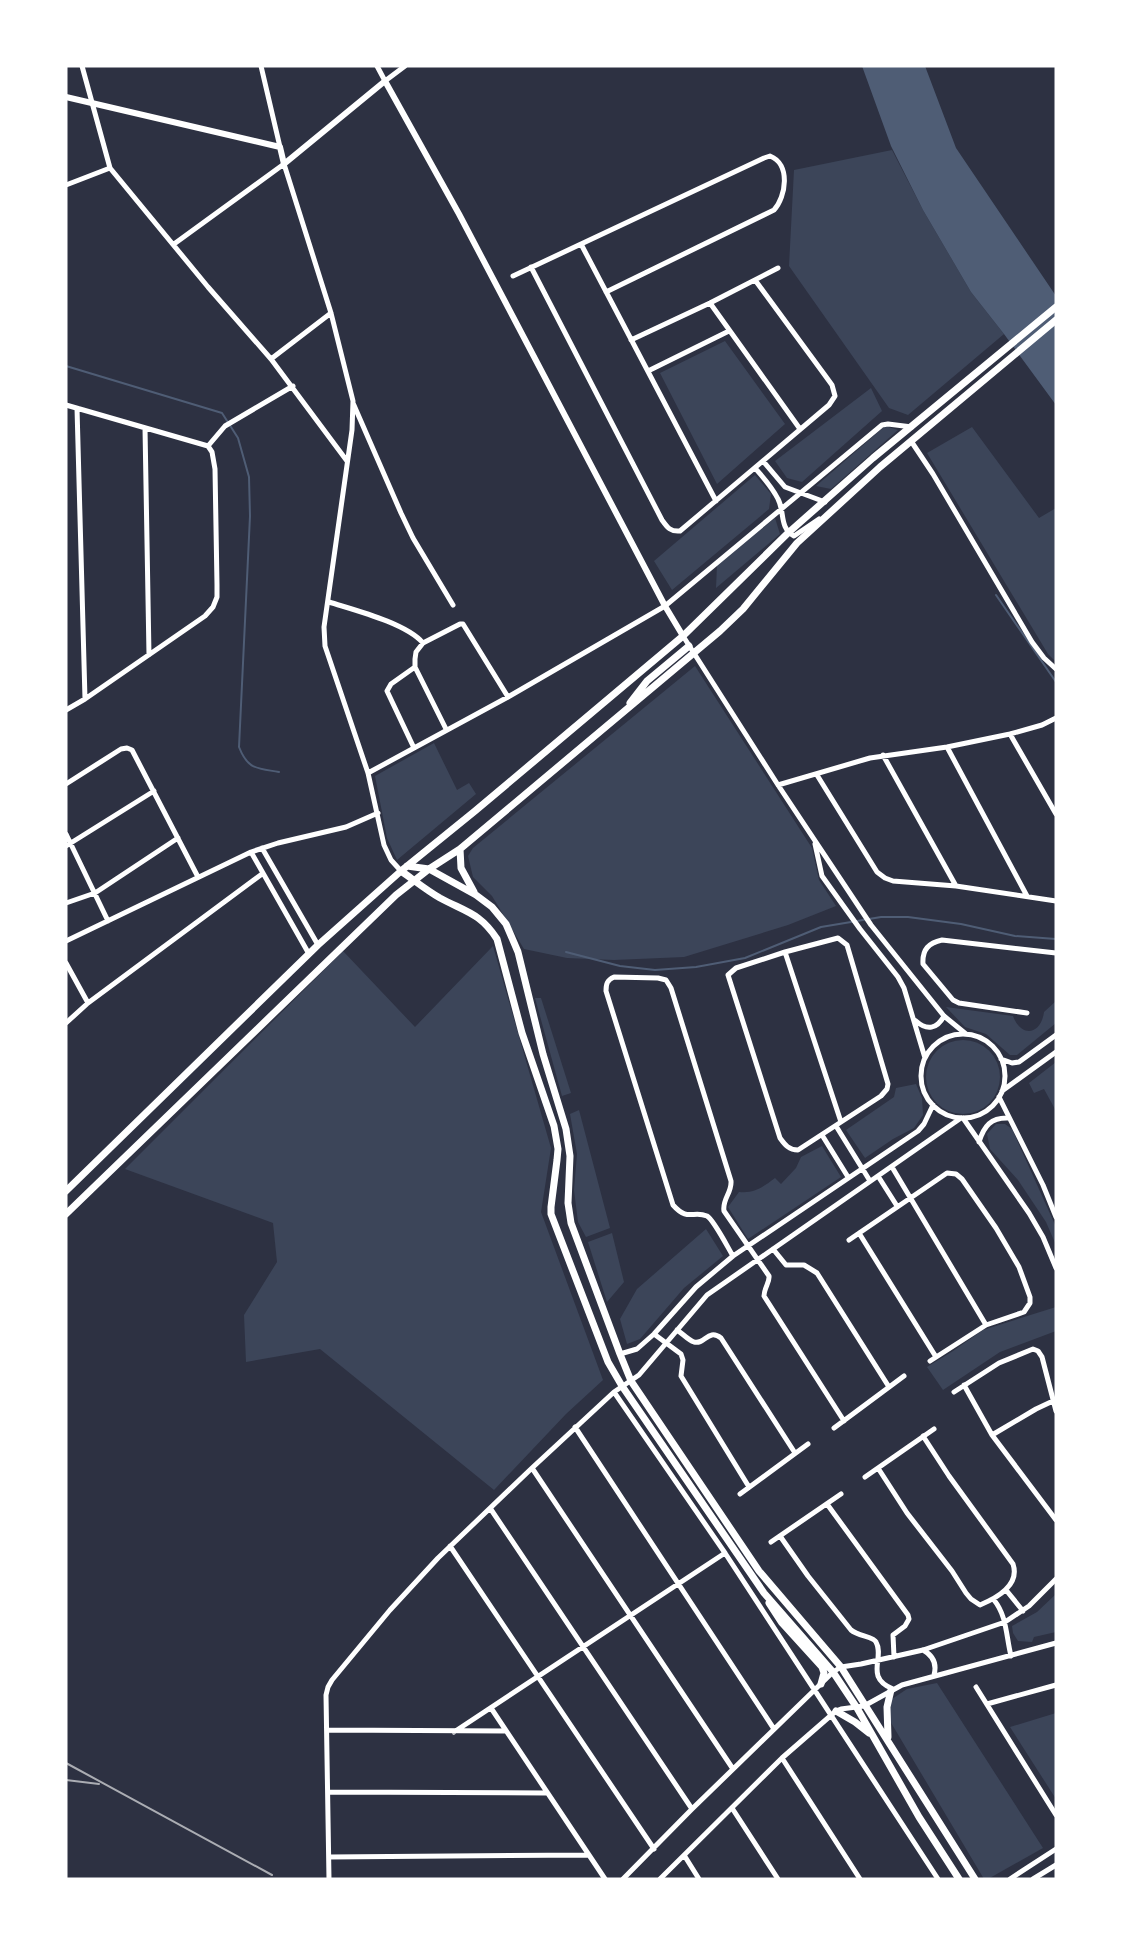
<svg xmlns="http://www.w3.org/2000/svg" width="1122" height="1945" viewBox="0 0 1122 1945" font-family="Helvetica,sans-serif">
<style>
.green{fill:#3c4559}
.water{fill:#4f5d75}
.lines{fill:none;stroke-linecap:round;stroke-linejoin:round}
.stream{stroke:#4f5d75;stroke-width:2}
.minor{stroke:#fff;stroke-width:5}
.tertiary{stroke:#fff;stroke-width:6}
.secondary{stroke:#fff;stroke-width:7}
.rail{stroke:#abadb3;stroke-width:2}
</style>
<rect width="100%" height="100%" fill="#2d3142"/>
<path class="green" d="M892,150L923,210L971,292L1004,334L908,415L889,408L789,266L794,170Z
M725,341L785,424L717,484L660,373Z
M871,388L882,411L802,482L787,478L775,461Z
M885,426L898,430L831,489L816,486Z
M972,427L1039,518L1056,508V662L1048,654L927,453Z
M755,475L771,494L769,509L672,590L654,561Z
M775,518L780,534L716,588L717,565Z
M695,666L812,848L819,880L836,906L788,925L684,957L614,960L567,958L524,949L492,896L473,877L468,856L473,848Z
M434,743L457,790L469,783L476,794L397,860L387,838L375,776Z
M493,946L551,1148L541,1212L603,1380L566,1414L494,1490L320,1349L246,1362L244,1315L277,1262L273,1223L125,1169L343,951L415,1027Z
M535,998H541L571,1093L562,1096Z
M1056,1001V1023L1017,1055H1010L986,1034L965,1027L946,1007L1013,1016C1021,1038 1041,1035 1044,1012Z
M926 1077a37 37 0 1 1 74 0a37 37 0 1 1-74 0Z
M1056,1062V1111L1044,1089L1034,1093L1029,1083Z
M916,1084L922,1098L923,1115L914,1128L893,1139L865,1158L846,1130L894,1097L896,1088Z
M579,1110L610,1228L586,1237L578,1222L574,1190L577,1154L570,1114Z
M996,1124H1005L1012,1129L1056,1227V1245L1046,1222L1018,1180L990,1149L987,1134Z
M822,1146L841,1177L748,1239L728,1207L739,1192C754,1194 763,1187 775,1178L781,1184L796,1168L801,1157Z
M706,1229L723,1256L684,1288L640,1339L627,1344L620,1319L637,1289Z
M612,1233L624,1282L607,1302L588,1242Z
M1056,1307V1331L1000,1352L943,1390L927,1367L953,1351L983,1330Z
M1056,1594V1632L1034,1637L1032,1642L1018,1641L1013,1633L1012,1626L1037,1612Z
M937,1683L1043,1848L988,1879H984L890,1721L889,1701L907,1689Z
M1056,1713V1799L1010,1727Z"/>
<path class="water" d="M862,66H925L956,148L1056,296V405L1004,334L971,292L923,210L891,146Z"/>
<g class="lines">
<path class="stream" d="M66,366L222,413L238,438L249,477L250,516L239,747C248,770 257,768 279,772
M996,595L1056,682
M566,952L620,966L655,970L696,967L745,958L821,927L881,917H908L961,924L1015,936L1056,939"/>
<path class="minor" d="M82,66L110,168L208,287L271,359L347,461
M261,66L280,147
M377,66L385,81L405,66
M66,185L110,168
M174,244L284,164L331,313L353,401L352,430L324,627L325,646L368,773L384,845L391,860L401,871
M581,244L716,501
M531,267L662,520C667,527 670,532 680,531L829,405L835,396L832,385L824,374L755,280
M513,276L764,158L770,156C791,164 786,197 774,210L606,292
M710,303L800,429
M631,340L710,303L778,268
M271,359L331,313
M648,371L729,331
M353,403L401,513L413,538L453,605
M66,405L208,446
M77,408L85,699
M145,428L149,655
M911,441L933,474L1032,642L1044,658L1056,669
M208,446L225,426L293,386
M763,461L785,487L825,502
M755,468C763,477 772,487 778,499C785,512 779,528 794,536L819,519
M329,602C354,610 406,623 423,643
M683,636L778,785L871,925L944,1016L966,1034
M66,710L85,699L205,616L213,607L217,597V585L215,469L212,452L208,446
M446,729L415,667V659L416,652L423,643L460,624H463L508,697
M1010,734L1056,814
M947,747L1027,896
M414,748L387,691L391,684L415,667
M883,755L956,886
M368,773L508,697L665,606L882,425L888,424L912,427
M817,775L877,872L885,878L893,881L956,886L1056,901
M66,784L121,749L127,748L132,750L198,877
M778,785L870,758L947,747L1010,734L1042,725L1056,718
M66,834L108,921
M815,844L822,876L860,929L898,977L904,988L925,1058
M66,846L154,791
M262,848L318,945
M251,852L309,954
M66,903L95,893L178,838
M838,938L847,945L888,1084L887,1089L881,1096L798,1150C789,1150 785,1145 780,1138L728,975L736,968L785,952Z
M66,941L251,852L278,843L346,827L378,813
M785,952L841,1122
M66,963L88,1003
M1027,1013L959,1003L953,1000L923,964C922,949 929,943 942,940L1056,953
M916,1021C927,1031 937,1029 944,1016
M66,1023L88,1003L262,874
M921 1076a42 42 0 1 1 84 0a42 42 0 1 1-84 0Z
M1001,1059L1012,1063L1019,1062L1056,1035
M1002,1091L1056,1052
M999,1097L1043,1185L1056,1217
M963,1118L1029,1213L1043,1237L1056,1268
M836,1126L870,1181
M822,1135L848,1177
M979,1142C984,1126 991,1117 1009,1118
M892,1167L986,1325
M878,1176L897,1206
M859,1233L936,1357
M849,1240L947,1173L956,1174L962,1179L996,1228L1019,1267L1030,1297V1303L1024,1312L986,1325L930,1361
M773,1249L786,1265H804L817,1273L889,1387
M733,1256C728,1248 714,1220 707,1216C693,1210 688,1222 673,1205L606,991C606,984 607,980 614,977L658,978L666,980L671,988L731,1181C732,1193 722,1199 724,1211L769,1276C770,1282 764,1288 764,1296L844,1421
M677,1330C682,1333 688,1340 694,1342C705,1345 708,1328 721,1338L795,1453
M654,1334L681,1354L683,1360L681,1376L749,1487
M620,1354L637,1349L654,1334L696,1287L733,1256L918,1131L924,1124L933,1105
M964,1385L992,1435L1056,1520
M614,1392L725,1553L938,1879
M954,1392L999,1363L1033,1349L1038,1351L1042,1357L1056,1411
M575,1427L774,1729
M834,1428L904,1376
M992,1435L1036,1409L1053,1401
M532,1468L733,1769
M878,1468L907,1513L952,1571L966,1593L971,1599L980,1605C997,1598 1020,1585 1013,1564L949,1476L923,1436
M865,1477L934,1429
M740,1494L808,1444
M827,1504L908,1615L909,1619L905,1626L893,1635L894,1657
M490,1508L692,1809
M780,1536L808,1576L851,1630C858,1636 874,1637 876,1642C885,1658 864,1677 893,1689
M771,1542L841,1494
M450,1546L654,1849
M1006,1590L1023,1611
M994,1600C1007,1616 1006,1636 1011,1656
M923,1650C934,1656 937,1664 934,1675
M976,1687L1056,1815
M987,1704L1056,1685
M491,1708L605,1879
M328,1730L506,1731
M454,1732L725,1553
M782,1758L860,1879
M328,1792L546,1793
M732,1808L778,1879
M684,1855L699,1879
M329,1857L588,1855
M329,1879L326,1695L328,1687L332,1680L390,1610L438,1558L532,1468L614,1392L639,1375L707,1295L961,1118
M623,1879L692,1809L833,1672L841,1667L861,1664L923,1650L1005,1622L1029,1606L1056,1579
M660,1879L782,1758L836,1711L841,1709L864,1706L902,1685L1056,1643
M1010,1879L1056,1849
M1033,1879L1056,1865"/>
<path class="tertiary" d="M66,97L280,147L284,164L385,81L459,214L665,606L683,636"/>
<path class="secondary" d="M630,703L647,681L689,646
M460,849L461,868L474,892
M407,866L429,869L476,895L492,907L506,924L518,952L543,1054L566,1129L570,1156L568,1203L571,1223L620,1354L631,1381L759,1571L841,1667L975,1879
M401,871C414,880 426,890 440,898C466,912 480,913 497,939L522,1033L554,1126L558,1149L557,1160L551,1207V1214L608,1362L622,1386L764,1593L833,1672L857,1708L919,1817L959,1879
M66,1191L318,945L401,871L475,811L683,636L788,533L873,458L1056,307
M66,1214L396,895L429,869L460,849L720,631L743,609L797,543L880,467L1056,320
M769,1603L782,1623L822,1667L824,1673L821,1684
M836,1711L855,1722L869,1733
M888,1737L887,1707L891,1690"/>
<path class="rail" d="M66,1763L272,1875
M66,1780L99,1784"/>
</g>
<rect width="1122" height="1945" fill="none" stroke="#ffffff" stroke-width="135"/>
</svg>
